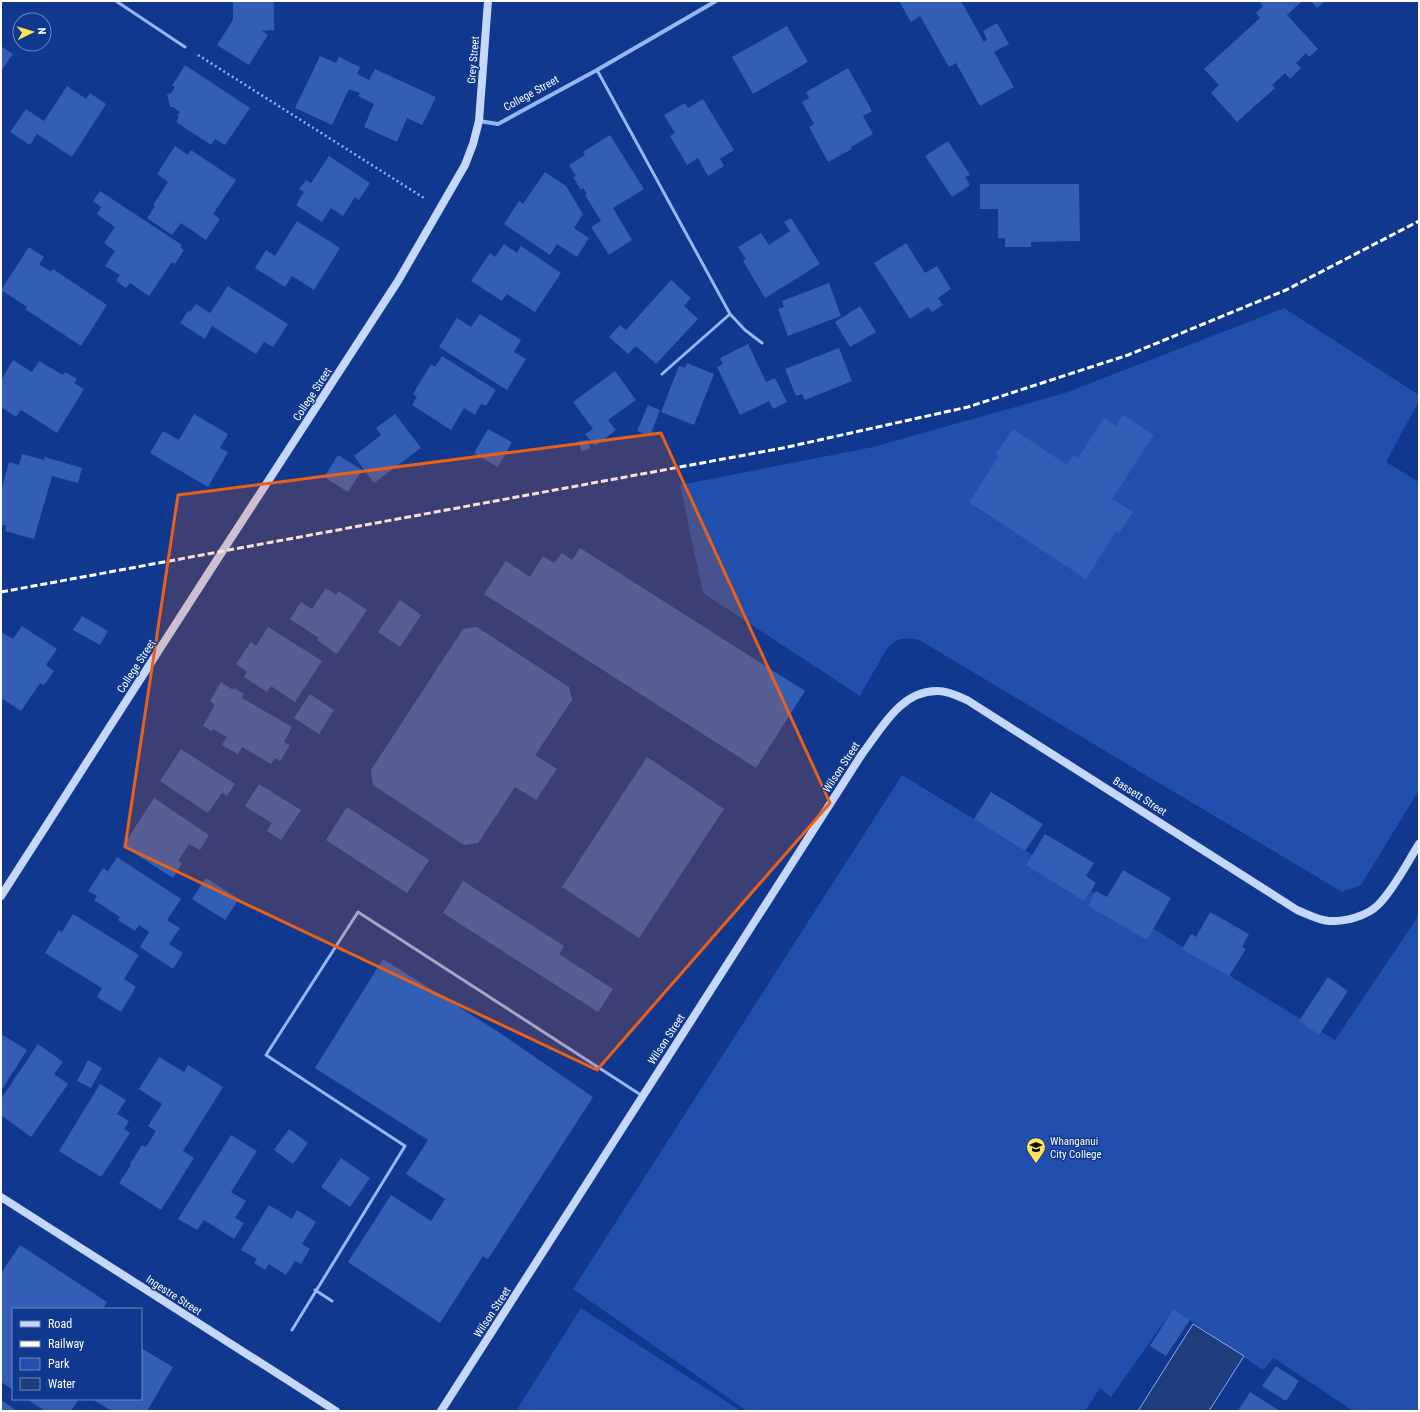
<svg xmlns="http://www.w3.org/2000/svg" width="1420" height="1412" viewBox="0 0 1420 1412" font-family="'Roboto Condensed',sans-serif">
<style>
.green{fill:#204fad}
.water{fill:#1f3d7d;stroke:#88aff7}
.building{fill:#335eb6}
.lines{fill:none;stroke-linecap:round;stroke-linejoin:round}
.path{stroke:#97b6f3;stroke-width:2.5;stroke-dasharray:2 3;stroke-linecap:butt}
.lane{stroke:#97b6f3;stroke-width:3}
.street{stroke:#97b6f3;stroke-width:4}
.secondary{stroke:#c6d7fd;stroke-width:8}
.rail{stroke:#fff;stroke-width:3;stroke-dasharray:7 3;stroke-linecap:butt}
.marked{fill:#e96118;fill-opacity:0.2;stroke:#e96118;stroke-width:3;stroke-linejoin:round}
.labels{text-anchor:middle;stroke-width:3;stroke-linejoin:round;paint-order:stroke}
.street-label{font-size:11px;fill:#fff;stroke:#0f388e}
.poi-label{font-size:11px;fill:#fff;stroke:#0f388e;text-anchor:start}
</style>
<rect width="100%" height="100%" fill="#0f388e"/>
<path class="green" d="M1284,308L1419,395V401L1386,462L1419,482V790L1361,885L1342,892L919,640C893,634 888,646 877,666C871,676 865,686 860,696L703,593L680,485L873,447L1065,393Z
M902,775L1335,1040L1419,915V1411H1353L1274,1358L1263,1370L1173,1309L1111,1397L1100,1388L1085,1411H747L573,1289Z
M581,1308L741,1411H516Z"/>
<path class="water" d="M1193,1324L1244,1356L1209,1411H1138Z"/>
<path class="building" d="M233,1H274V30L262,31L268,35L249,65L217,45L233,20Z
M899,1H961L984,42L987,39L983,31L997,23L1009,44L994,52L1014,87L980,106L956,63L949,67L920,16L911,22Z
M1263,1H1302L1287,15L1318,49L1309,57L1306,53L1296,63L1301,68L1290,79L1285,73L1272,85L1275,88L1237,122L1211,93L1219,85L1204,69L1260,18L1256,13L1263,6L1260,3Z
M1311,1H1325L1317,8Z
M787,26L808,62L753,94L732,57Z
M1,46L13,54L1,71Z
M320,56L336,63L339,57L360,67L357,74L369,80L375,69L436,97L422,125L407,118L397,142L364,127L374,104L358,96L360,93L349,89L332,125L295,108Z
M185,65L250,108L225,145L215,139L211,145L176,122L179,117L177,116L180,112L173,107H170L167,94L171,93L175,87L172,86Z
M848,68L872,111L863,116L873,134L851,147L852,149L828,162L809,127L814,124L802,102L809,98L806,92Z
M67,86L86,99L90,93L106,104L72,157L37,134L30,145L10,132L26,109L44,121Z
M703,99L734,150L720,159L724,166L708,176L698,158L687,165L670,136L675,133L664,115L685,103L688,108Z
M610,135L644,189L613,208L632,240L609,255L591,227L601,221L585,195L587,194L583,188L581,190L573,177L576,176L569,165L585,155L583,152Z
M948,141L970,175L965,177L970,185L952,197L925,156Z
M175,146L188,155L191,150L236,180L213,214L220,219L206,240L181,223L172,235L147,218L155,206L153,205L168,182L157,174Z
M329,156L370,183L359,200L355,197L343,216L331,208L322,222L296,205L304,192L299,189L306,180L311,183Z
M545,172L566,186L583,214L574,228L589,238L577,257L557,244L550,255L504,224L519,201L523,204Z
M980,184H1079L1080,241L1031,242V247H1005V238H998V209H980Z
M100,191L182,245L180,247L184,250L175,264L172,262L149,296L130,283L126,288L116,281L120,275L105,266L115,251L104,243L115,227L97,214L101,207L93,201Z
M791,218L820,264L765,298L743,261L746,259L738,247L761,233L769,245L790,231L784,222Z
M297,221L340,248L314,290L292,276L285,287L255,268L266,250L275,256Z
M906,243L925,273L937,266L951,289L938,298L943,305L932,312L928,307L910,319L874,263Z
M504,244L517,253L521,246L561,273L535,312L507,294L502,301L471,281L490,253L495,257Z
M29,247L44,257L39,264L51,272L53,269L107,305L81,346L25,309L27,307L1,290Z
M671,280L691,298L684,306L698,319L656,364L636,346L628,354L609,337L620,325L626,330Z
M829,283L841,316L788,336L778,309L784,307L782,301Z
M228,286L288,324L273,347L264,342L256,354L212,326L205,339L180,323L188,311L190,312L196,304L210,313Z
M860,306L876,332L850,347L835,322Z
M480,314L521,340L514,352L526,359L507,390L439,347L457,318L471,327Z
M748,344L766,382L775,378L787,402L773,409L769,401L740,415L717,367L723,364L720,358Z
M839,348L852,381L805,400L802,394L796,396L785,369Z
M442,356L496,390L486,406L481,404L475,415L464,408L451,430L412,405L417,397L413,394L431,364L435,367Z
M13,360L32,372L39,361L63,375L65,372L77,379L74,383L84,389L57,433L21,410L16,417L1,407V380Z
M687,363L714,374L694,425L661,412L679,366L685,368Z
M615,371L636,400L608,420L616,430L595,446L585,434L593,429L573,402Z
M648,405L660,410L650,436L637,431Z
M194,414L228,434L220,448L228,452L208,487L150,453L163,431L179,440Z
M395,414L421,448L374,483L354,456L381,435L376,428Z
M1123,415L1154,435L1112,499L1133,512L1119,533L1116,531L1086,579L969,502L999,456L996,454L1013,429L1067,465L1073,455L1078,458L1104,418L1116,426Z
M488,429L512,442L498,467L474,453Z
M588,440L590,449L581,451L579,441Z
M22,454L44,460L45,457L82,468L78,483L52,476L34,539L5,531L6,526L1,524V491L9,462L19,465Z
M338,455L362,470L348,492L324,477Z
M580,548L805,691L756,768L484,594L506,561L530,577L543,556L554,563L562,553L572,560Z
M326,588L336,595L338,591L367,610L337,654L317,640L319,638L290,619L301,602L312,609Z
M400,600L421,615L400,647L378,632Z
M82,616L108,631L100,645L73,630Z
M22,626L57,649L46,665L54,671L44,685L40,683L21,711L1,698V635L3,633L13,639Z
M268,627L322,661L295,702L271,686L267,692L244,677L247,672L236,664L251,642L256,646Z
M477,627L569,687L572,700L535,755L557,769L536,800L515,787L478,843L464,845L373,785L371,770L463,629Z
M221,682L233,690L234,688L244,694L242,698L292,727L284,742L290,745L280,761L275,758L271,764L242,747L238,754L222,745L227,737L213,729L212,731L203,726L215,705L210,701Z
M310,694L334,710L319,734L294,718Z
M181,749L235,784L227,796L222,793L208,813L160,781Z
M647,757L724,809L639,938L562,887Z
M259,784L301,810L281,840L267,831L272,823L245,806Z
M991,792L1043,824L1025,851L974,819Z
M154,798L209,835L200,850L189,844L178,861L182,863L173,878L123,846Z
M347,807L429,860L407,893L326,840Z
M1045,834L1094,863L1086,876L1096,883L1084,901L1026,865Z
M117,857L181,899L167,920L180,928L169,944L183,953L173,969L140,947L149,932L139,925L135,931L118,920L120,917L94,900L97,896L88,891L103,868L108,871Z
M1123,870L1171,898L1147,940L1088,906L1096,891L1107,897Z
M206,878L239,899L225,920L192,899Z
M463,881L564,946L559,954L613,989L598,1012L443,913Z
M1210,912L1249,934L1242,947L1246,949L1229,976L1182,949L1191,934L1196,937Z
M73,914L139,955L124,979L136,987L121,1012L97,997L102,988L45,953L59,930L62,932Z
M383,959L497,1031L593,1097L488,1259L483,1256L440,1323L348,1262L391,1195L431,1221L445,1199L406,1174L428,1140L315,1068Z
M1328,977L1348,991L1319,1035L1299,1021Z
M1,1034L27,1050L1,1091Z
M38,1044L63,1062L54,1074L68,1084L31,1137L1,1115V1099Z
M159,1057L184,1072L188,1065L223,1087L183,1151L194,1158L161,1210L119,1183L131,1165L130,1164L142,1145L146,1147L156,1131L148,1126L162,1104L139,1089Z
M88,1060L102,1068L91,1088L77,1081Z
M100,1084L126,1100L117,1114L129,1121L124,1129L130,1133L101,1177L59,1151Z
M289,1129L308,1143L293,1164L274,1150Z
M231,1135L257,1151L231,1192L246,1201L235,1218L244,1223L234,1239L204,1220L197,1230L178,1219Z
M341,1158L370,1178L350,1207L321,1187Z
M269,1205L292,1219L297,1210L316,1222L302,1244L310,1249L301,1264L295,1261L286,1275L269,1264L265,1270L254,1263L257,1259L241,1250Z
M20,1245L107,1302L103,1309H13V1390L1,1382V1273Z
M1173,1309L1190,1320L1166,1356L1150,1346Z
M141,1348L173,1367L147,1411H112L92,1399H141Z
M1276,1366L1299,1381L1286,1401L1262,1386Z
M1250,1392L1280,1411H1238Z
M27,1399H79L71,1411H45Z
M1,1400L17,1411H1Z"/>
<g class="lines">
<path class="path" d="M198,55L424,198"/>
<path class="lane" d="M116,1L185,47
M597,70L730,314L745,330L762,343
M662,374L730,314
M315,1290L332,1301
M292,1330L405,1146L266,1055L358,912L641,1095"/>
<path class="street" d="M479,121L498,124L597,70L716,1"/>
<path class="secondary" d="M1,896L222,552L398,281L465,165L473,144L479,121L488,1
M1,1197L336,1411
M441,1411L862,754C882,728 901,690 938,691C948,691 958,696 967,700L1297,910C1307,914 1318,920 1329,921C1345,922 1367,916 1378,905C1394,889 1407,863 1419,844"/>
<path class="rail" d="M1,592L783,448L968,407L1128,355L1286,290L1419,221"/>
</g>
<path class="marked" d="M661,433L830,803L597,1070L125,847L178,495Z"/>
<defs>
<symbol id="school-pin" viewBox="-11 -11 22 30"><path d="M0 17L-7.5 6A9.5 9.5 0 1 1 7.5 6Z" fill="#ffe259" stroke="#0f388e"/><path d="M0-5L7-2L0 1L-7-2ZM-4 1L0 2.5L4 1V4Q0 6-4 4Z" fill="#111"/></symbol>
</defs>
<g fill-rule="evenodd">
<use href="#school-pin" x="1025" y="1136" width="22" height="30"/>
</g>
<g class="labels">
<g class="street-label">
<text transform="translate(473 60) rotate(-85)" y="4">Grey Street</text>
<text transform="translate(531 93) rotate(-29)" y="4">College Street</text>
<text transform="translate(312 394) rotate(-57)" y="4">College Street</text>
<text transform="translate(136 666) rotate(-57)" y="4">College Street</text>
<text transform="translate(841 767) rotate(-57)" y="4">Wilson Street</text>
<text transform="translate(1140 796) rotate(33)" y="4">Bassett Street</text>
<text transform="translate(666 1039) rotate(-57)" y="4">Wilson Street</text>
<text transform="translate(174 1295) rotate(33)" y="4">Ingestre Street</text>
<text transform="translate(492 1312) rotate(-57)" y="4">Wilson Street</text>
</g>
<g class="poi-label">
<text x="1050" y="1145">Whanganui<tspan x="1050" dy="13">City College</tspan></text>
</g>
</g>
<rect width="1420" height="1412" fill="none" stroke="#ffffff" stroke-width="4"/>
<rect x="12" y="1308" width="130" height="92" fill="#0f388e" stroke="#6f88bb"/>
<rect x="20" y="1321" width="20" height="6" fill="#c6d7fd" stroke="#6f88bb"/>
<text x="48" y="1328" font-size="12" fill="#ffffff">Road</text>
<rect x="20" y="1341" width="20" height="6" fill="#ffffff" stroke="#6f88bb"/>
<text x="48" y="1348" font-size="12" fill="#ffffff">Railway</text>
<rect x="20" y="1358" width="20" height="12" fill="#204fad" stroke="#6f88bb"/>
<text x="48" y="1368" font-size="12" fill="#ffffff">Park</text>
<rect x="20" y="1378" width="20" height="12" fill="#1f3d7d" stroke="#6f88bb"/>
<text x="48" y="1388" font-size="12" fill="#ffffff">Water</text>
<g transform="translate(32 32) rotate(85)"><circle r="19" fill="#0f388e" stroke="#6f88bb"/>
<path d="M0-3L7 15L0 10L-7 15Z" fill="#ffe259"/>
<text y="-6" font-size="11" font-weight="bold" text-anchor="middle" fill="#ffffff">N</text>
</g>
</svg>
